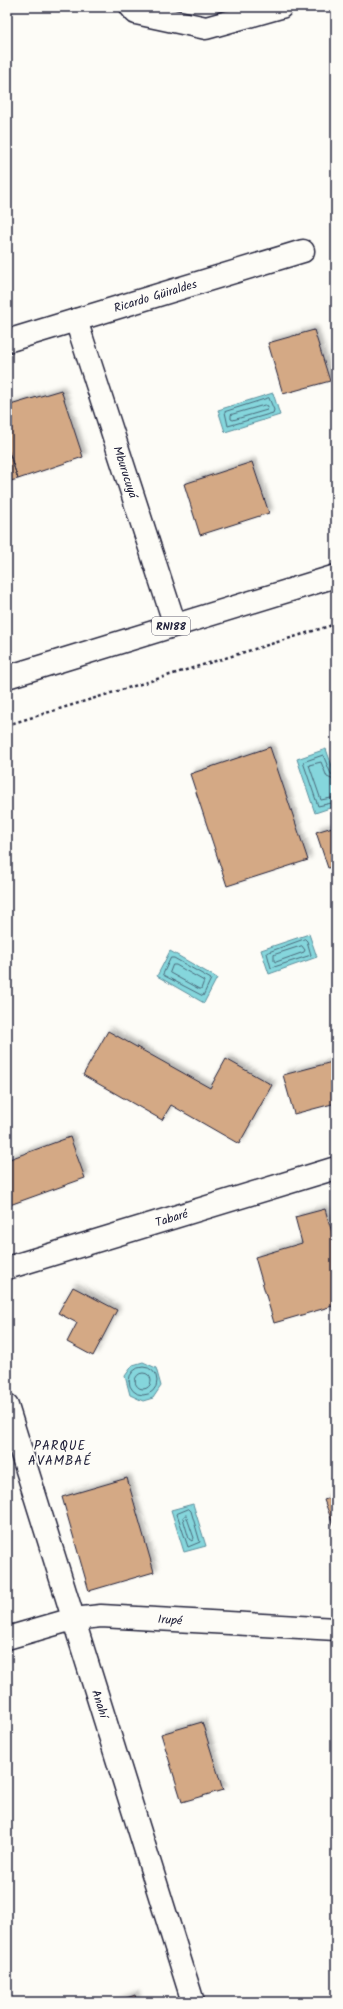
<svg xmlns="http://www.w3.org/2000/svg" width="343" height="2009" viewBox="0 0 343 2009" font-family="Kalam,sans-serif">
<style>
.water{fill:#85d6dc;stroke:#5d8e9c}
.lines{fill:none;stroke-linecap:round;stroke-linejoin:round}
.shore{stroke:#4a6a7b;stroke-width:1}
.building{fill:#d4a985;stroke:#22223b;filter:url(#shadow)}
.minor-casing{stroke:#22223b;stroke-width:25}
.major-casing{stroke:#22223b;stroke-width:25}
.path{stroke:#22223b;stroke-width:2.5;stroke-dasharray:3 3;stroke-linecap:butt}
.minor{stroke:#fdfcf7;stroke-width:22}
.major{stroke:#fdfcf7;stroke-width:22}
.labels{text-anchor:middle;stroke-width:3.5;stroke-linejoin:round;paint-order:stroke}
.shield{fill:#fdfcf7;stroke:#646373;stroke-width:1}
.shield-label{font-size:11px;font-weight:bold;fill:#22223b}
.street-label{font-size:12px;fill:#22223b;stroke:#fdfcf7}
.neighbourhood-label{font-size:13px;letter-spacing:1px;fill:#22223b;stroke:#fdfcf7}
</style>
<defs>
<filter id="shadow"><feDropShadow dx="3.5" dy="-3.5" stdDeviation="2" flood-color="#0004"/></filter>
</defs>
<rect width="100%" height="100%" fill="#fdfcf7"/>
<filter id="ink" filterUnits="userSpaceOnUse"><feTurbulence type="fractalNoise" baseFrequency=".025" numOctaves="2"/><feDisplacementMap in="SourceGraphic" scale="8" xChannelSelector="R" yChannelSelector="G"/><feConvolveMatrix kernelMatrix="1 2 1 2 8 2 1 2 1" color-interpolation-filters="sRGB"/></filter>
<g filter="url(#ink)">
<path class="water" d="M273,393L280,415L225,432L218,410Z
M326,749L336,777V806L315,813L297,759Z
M309,934L317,957L269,974L261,950Z
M170,951L217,978L204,1003L157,976Z
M143,1362L156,1368L161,1386L153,1398L143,1401L130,1395L125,1376L133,1365Z
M193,1504L206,1546L184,1552L171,1510Z"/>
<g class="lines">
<path class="shore" d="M269,398L274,410L273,413L228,426L225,412Z
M265,405L268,406L267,410L233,420L231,419V415Z
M336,776L331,774L323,755L303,762L318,806L336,802
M336,781L327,777L321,762L309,765L321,800L336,797
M305,939L307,941L311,955L271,968L267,953Z
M302,946L305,950L304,952L276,962L274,961V955Z
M171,958H174L211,979L203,996L163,975Z
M173,965H176L204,981L201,989H199L170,973Z
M129 1381a14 14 0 1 1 28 0a14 14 0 1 1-28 0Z
M135 1381a8 8 0 1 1 16 0a8 8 0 1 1-16 0Z
M189,1509L191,1511L200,1542L188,1547L177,1514Z
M186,1515L194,1538L192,1541L189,1539L183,1518Z"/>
</g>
<path class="building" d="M314,330L330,381L283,394L268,343Z
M61,390L83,457L18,479L7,446V406Z
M7,446L18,479L7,482Z
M252,462L269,513L200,535L184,484Z
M270,747L308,860L227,886L190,774Z
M336,826V865L328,868L316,832Z
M108,1031L210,1088L226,1059L272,1085L239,1144L171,1105L162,1120L83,1075Z
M336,1061V1103L294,1114L283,1075Z
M70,1137L85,1178L7,1206V1160Z
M325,1209L336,1246V1305L274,1323L255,1257L302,1243L295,1217Z
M73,1287L117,1310L93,1356L67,1342L77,1323L58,1313Z
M127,1478L154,1572L89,1591L62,1497Z
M336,1496V1532L324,1500Z
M202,1722L223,1790L182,1802L161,1734Z
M135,1995L137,2002H116Z"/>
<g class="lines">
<defs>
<g id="minor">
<path d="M131,7L136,13L206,28L281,7"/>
<path id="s1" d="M76,320L175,625"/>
<path id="s2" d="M7,341L303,251"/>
<path id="s3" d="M7,1268L336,1168"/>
<path id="s4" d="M7,1406L193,2002"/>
<path id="s5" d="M7,1638L73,1619L101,1616L336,1629"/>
</g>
<path id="major" d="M7,677L336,576"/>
</defs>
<use href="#minor" class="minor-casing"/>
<use href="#major" class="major-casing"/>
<path class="path" d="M7,725L336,624"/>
<use href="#minor" class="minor"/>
<use href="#major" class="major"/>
</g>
</g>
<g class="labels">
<rect class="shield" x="152" y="617" width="38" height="18" rx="3"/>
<g class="shield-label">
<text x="171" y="630">RN188</text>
</g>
<g class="street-label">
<text dy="4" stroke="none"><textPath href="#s2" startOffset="155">Ricardo Güiraldes</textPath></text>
<text dy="4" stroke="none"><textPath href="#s1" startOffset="160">Mburucuyá</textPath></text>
<text dy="4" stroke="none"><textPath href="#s3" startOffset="172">Tabaré</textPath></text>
<text dy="4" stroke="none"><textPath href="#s5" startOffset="166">Irupé</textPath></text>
<text dy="4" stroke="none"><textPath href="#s4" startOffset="312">Anahí</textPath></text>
</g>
<g class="neighbourhood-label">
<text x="60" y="1450">PARQUE<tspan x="60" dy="15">AVAMBAÉ</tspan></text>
</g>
</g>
<rect width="343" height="2009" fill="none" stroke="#fdfcf7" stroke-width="24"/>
<rect x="12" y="12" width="319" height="1985" fill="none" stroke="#22223b" stroke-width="1.5" filter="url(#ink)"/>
</svg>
